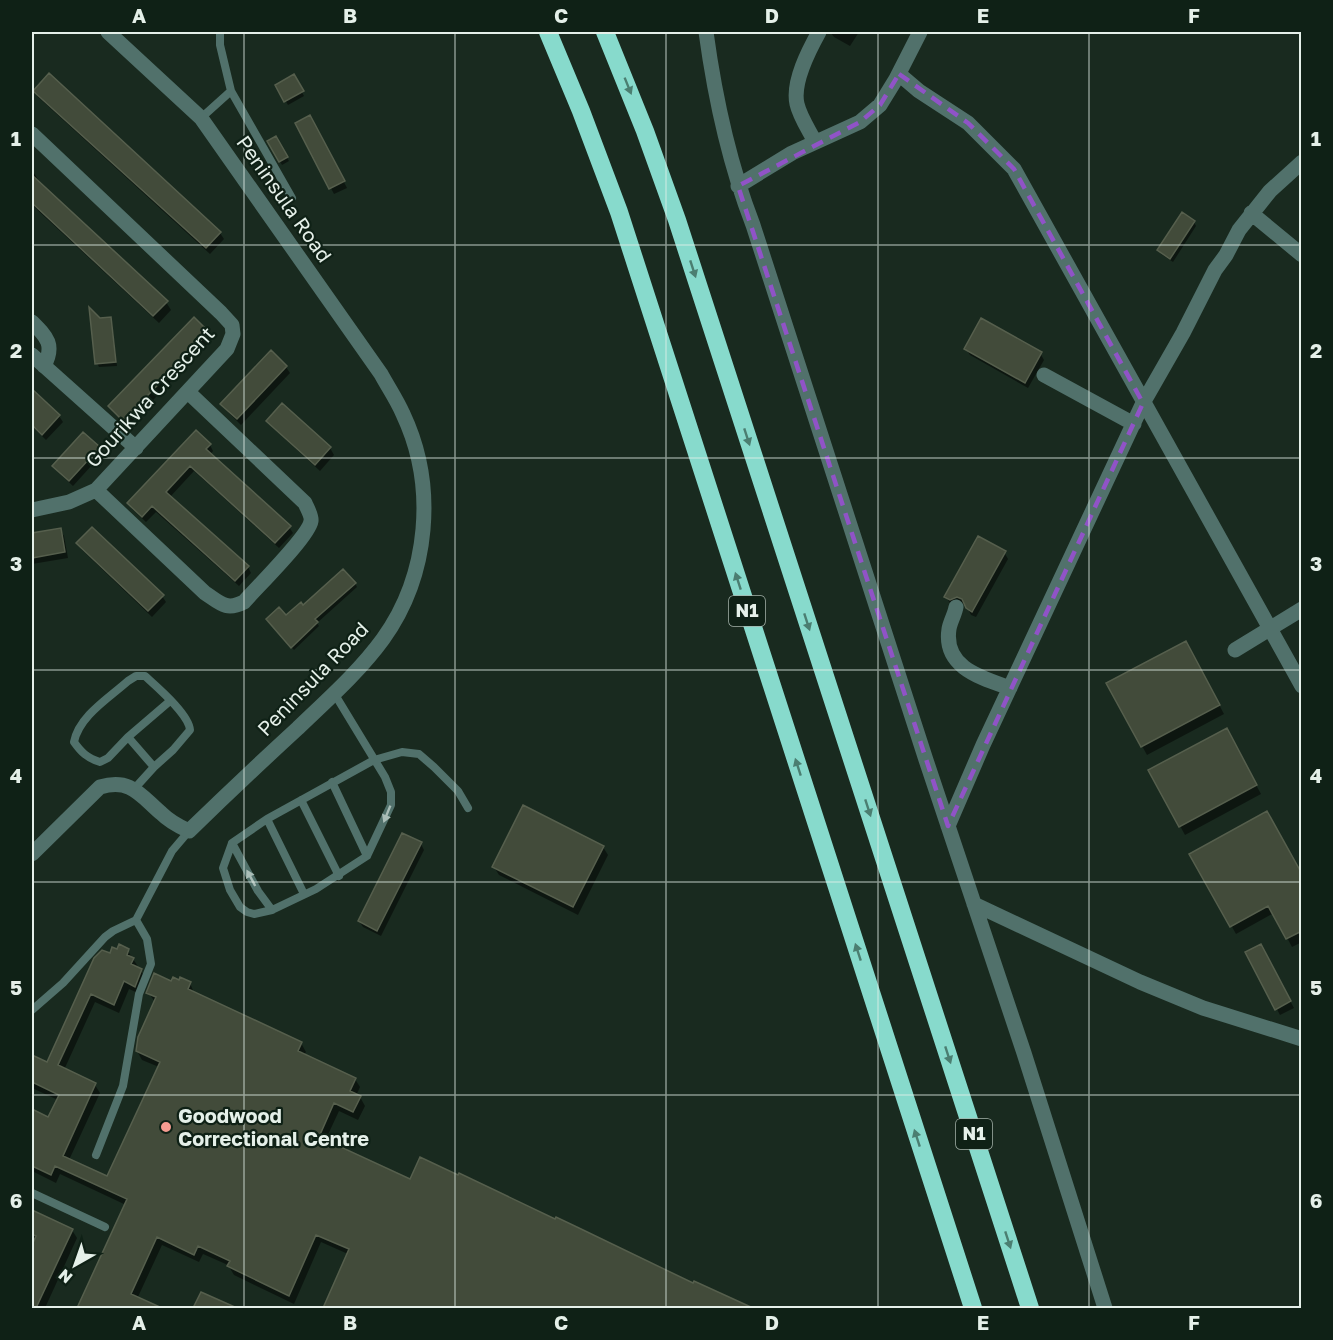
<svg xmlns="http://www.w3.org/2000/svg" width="1333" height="1340" viewBox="0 0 1333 1340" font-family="'Golos Text',sans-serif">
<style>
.shadow{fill:#0007}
.building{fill:#424b3a;stroke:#565f4d;stroke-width:1.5}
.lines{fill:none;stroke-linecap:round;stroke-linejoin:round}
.service{stroke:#51716b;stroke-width:8}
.minor{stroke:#51716b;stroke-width:15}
.motorway{stroke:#87dacc;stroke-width:18}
.oneway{fill:#4b7e71}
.oneway2{fill:#aabdb7}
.marked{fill:none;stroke:#9053c7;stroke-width:4.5;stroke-dasharray:12 8;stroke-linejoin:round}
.grid{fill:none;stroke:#e5f0e9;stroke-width:1.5;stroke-opacity:0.55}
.poi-dot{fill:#f59c91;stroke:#0f2116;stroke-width:2}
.labels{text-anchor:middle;stroke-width:4.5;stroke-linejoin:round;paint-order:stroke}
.shield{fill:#0f2116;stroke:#a5b2aa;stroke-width:1.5}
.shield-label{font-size:18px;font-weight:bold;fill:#e5f0e9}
.street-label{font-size:20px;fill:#e5f0e9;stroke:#0f2116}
.poi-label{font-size:20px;font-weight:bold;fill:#e5f0e9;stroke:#0f2116;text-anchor:start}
.neatline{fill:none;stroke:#e5f0e9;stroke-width:2}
.grid-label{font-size:20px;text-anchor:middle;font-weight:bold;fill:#e5f0e9}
</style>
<rect width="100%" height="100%" fill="#192a1f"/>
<path class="shadow" d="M830,32H859L850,46L834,37Z
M293,76L304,96L288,105L277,86Z
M35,91L220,233L224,239L210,254L38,97Z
M310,117L347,188L334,194L297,124Z
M275,138L289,161L282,165L269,142Z
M32,170L39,181L37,182L166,302L171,310L159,323L32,205Z
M1194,222L1196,226L1173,262L1161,254L1159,250Z
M110,319L112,322L117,366L99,367L97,363L100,320Z
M208,333L212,339L128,426L114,413L110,406Z
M966,349L1040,353L1044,360L1028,388L970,355Z
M271,353L286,367L290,373L241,425L226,410L222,404Z
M32,391L59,416L63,422L46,440L32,426Z
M282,405L330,448L334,455L320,471L272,427L268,421Z
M210,445L213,451L210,455L289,527L293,533L279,548L194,471L170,497L248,567L251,573L239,586L156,512L146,522L132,509L129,503Z
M98,448L102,454L73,486L58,472L54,466Z
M60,530L64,536L68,558L32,564V535Z
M78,544L162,596L166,602L152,617L82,550Z
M1004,552L1008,559L976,617L971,615L966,605L962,603L954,606L950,603L946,597Z
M355,583L357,587L317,623L319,626L294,650L270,623L286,617L303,607Z
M1191,652L1224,714L1147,755L1108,684Z
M1226,730L1261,794L1185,835L1150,771Z
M421,844L424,850L381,936L363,927L359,921Z
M603,847L608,855L578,915L499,875L494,867Z
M1191,854L1302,876V942L1292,947L1274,913L1236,934Z
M1260,946L1294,1008L1280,1015L1247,953Z
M128,951L146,979L140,994L129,989L119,1013L95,1002L64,1070L95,1085L100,1093L69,1160L108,1178L159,1067L142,1060L137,1051L155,1002L148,992L172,983H190L194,993L301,1043L306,1052L304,1055L355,1079L360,1087L356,1096L360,1097L365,1106L358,1120L339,1111L325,1141L410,1181L694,1285L695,1283L749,1308H325L348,1254L321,1242L294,1304L234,1275L228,1265L203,1254L199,1262L162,1245L137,1299L158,1308H78L126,1205L60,1174L56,1183L32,1171V1111L49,1119L58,1100L32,1088V1056L47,1064L110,955Z
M32,1212L72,1230L77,1238L45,1308H32Z
M202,1294L234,1308H195Z"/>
<path class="building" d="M49,73L221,232L206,248L33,91Z
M294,74L304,91L284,102L275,85Z
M310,115L345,181L329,189L295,123Z
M276,136L288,157L279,162L267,141Z
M32,175L168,301L153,316L32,203Z
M1182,212L1195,221L1170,259L1157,250Z
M89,307L100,318L111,317L116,362L95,364Z
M194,317L209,332L123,421L108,406Z
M981,318L1042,352L1025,383L964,349Z
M271,350L287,366L237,419L220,404Z
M32,389L60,415L42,435L32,425Z
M282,403L331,447L315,465L266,421Z
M196,430L211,444L206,449L291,526L275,543L190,466L166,492L249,566L235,581L152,506L142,517L127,503Z
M83,432L100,447L69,481L52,466Z
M92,527L164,595L148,611L76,543Z
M61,528L65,552L32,558V533Z
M978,536L1006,551L972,612L966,608L962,599L957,597L950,600L944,597Z
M343,569L356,583L315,619L318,622L291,648L266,619L279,607L286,615L301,602L303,605Z
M1186,641L1220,705L1141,747L1106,683Z
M1227,728L1257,785L1179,827L1148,770Z
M523,805L604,846L573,907L492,867Z
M1267,811L1302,874V931L1286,939L1268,906L1230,927L1189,854Z
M402,833L422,842L377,931L358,921Z
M119,944L129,949L127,955L134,958L131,964L142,969L135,987L124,981L114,1005L91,994L58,1065L96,1083L63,1156L107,1176L160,1062L136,1051L138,1037L156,997L146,993L154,973L171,981L173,977L179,980L180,977L191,982L188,989L302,1042L298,1051L356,1078L350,1091L361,1096L353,1112L334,1103L319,1137L410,1179L420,1157L458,1175L459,1173L555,1219L556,1217L579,1228L693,1283L694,1281L753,1308H323L349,1249L316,1235L289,1296L227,1266L230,1261L198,1246L194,1255L157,1237L131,1294L162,1308H77L127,1199L55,1166L51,1175L32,1166V1109L48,1117L59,1095L32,1082V1055L47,1062L94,958L102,950L110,953L112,947L117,949Z
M1261,944L1291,1001L1275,1010L1245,952Z
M32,1210L73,1229L36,1308H32V1245L36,1236L32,1234Z
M201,1292L237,1308H193Z"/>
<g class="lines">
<path class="service" d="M220,32V45L231,91
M201,118L231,91L292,198
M128,737L154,767
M332,782L367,856
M135,788L154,767L173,750L190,730C189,714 157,687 145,676H136L128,681C109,698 79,716 74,742C81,752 87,758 100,762L108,758L128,737L170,701
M301,800L339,876
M267,819L304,894
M232,843L258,891L272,910L316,889L367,856L391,805V792L385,777L334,693
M272,910L254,914L247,912L240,907L230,890L223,868L232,843L267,819L374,760L402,752L419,754L434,767L458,791L468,808
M32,1010L63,983L105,937L113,931L136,920L172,851L189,831
M96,1155L123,1086L139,994L151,964L147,939L136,920
M32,1193L105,1227"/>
<path class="minor" d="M706,32C715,98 729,163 753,225L926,760L1024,1053L1105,1308
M899,74L919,91L968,123L1014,169L1302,686
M32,134L221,313L232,325L233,334L227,349L96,490L69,502L32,510
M815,142C809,130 800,117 797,104C792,82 809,50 819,32
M738,186L792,153L860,122L880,105L896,79L920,32
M1251,213L1302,255
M32,322C47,337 55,345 44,366
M32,355L136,448
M1044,375L1134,424
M96,490L205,593C220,603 226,611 244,602C257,587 309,536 311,521C312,516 307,508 305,503L188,392
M956,607C955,614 950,622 949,629C943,668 982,678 1010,688
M1235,650L1302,609
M948,826L983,745L1143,403L1183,333L1215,270L1226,255L1239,230L1270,191L1302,162
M32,854L100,787C131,778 140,795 161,813C169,821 178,826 189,831C225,796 261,762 298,728C327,700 359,672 383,639C429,575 437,486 403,414C397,400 388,387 381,374L201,118L108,32
M974,904L1140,982L1203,1008L1302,1039"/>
<path class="motorway" d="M548,32L581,111L619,212L973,1308
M605,32L645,131L677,220L1030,1308"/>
</g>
<defs><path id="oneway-solid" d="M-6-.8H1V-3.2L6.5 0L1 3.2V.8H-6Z" transform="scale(1.5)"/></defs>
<g class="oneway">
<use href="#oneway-solid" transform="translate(628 86) rotate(68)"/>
<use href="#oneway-solid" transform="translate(693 269) rotate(72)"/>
<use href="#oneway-solid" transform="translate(747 437) rotate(72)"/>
<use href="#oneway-solid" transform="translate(738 581) rotate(-108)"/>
<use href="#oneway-solid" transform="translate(807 622) rotate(72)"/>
<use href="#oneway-solid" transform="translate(798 767) rotate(-108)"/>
<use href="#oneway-solid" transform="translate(868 808) rotate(72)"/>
<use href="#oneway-solid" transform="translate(858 952) rotate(-108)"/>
<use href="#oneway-solid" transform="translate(948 1055) rotate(72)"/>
<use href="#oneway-solid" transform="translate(917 1138) rotate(-108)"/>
<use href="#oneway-solid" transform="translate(1008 1240) rotate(72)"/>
</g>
<g class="oneway2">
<use href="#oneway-solid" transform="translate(387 814) rotate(112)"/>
<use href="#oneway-solid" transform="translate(251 878) rotate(-118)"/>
</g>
<path class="marked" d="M899,74L968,123L1014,169L1143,403L948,826L738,186L860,122L880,105Z"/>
<path class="grid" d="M244,32V1308M455,32V1308M666,32V1308M878,32V1308M1089,32V1308M32,245H1302M32,458H1302M32,670H1302M32,882H1302M32,1095H1302"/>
<circle class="poi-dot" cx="166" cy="1127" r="6"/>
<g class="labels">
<g class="shield">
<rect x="729" y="596" width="36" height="30" rx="4.5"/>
<rect x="956" y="1119" width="36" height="30" rx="4.5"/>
</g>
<g class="shield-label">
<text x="747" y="617">N1</text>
<text x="974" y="1140">N1</text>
</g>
<g class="street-label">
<text transform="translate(284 199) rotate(55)" y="7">Peninsula Road</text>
<text transform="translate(150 397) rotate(-48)" y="7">Gourikwa Crescent</text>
<text transform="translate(313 679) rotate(-46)" y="7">Peninsula Road</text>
</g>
<g class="poi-label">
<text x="178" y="1123">Goodwood<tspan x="178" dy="23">Correctional Centre</tspan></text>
</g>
</g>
<rect width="1333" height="1340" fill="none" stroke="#0f2116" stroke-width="66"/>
<g transform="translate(75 1265) rotate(220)" stroke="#0f2116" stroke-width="4.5" paint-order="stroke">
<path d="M0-4.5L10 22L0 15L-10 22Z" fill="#e5f0e9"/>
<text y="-9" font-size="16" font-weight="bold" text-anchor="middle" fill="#e5f0e9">N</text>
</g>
<rect x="33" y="33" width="1267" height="1274" class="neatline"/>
<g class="grid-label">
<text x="139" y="23">A</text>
<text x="350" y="23">B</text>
<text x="561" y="23">C</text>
<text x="772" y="23">D</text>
<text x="983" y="23">E</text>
<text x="1194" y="23">F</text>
<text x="16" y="146">1</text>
<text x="1316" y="146">1</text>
<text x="16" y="358">2</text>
<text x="1316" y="358">2</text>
<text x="16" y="571">3</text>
<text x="1316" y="571">3</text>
<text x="16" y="783">4</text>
<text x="1316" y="783">4</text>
<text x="16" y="995">5</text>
<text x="1316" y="995">5</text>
<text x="16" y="1208">6</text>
<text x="1316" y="1208">6</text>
<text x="139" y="1330">A</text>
<text x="350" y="1330">B</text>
<text x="561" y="1330">C</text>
<text x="772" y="1330">D</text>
<text x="983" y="1330">E</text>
<text x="1194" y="1330">F</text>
</g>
</svg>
